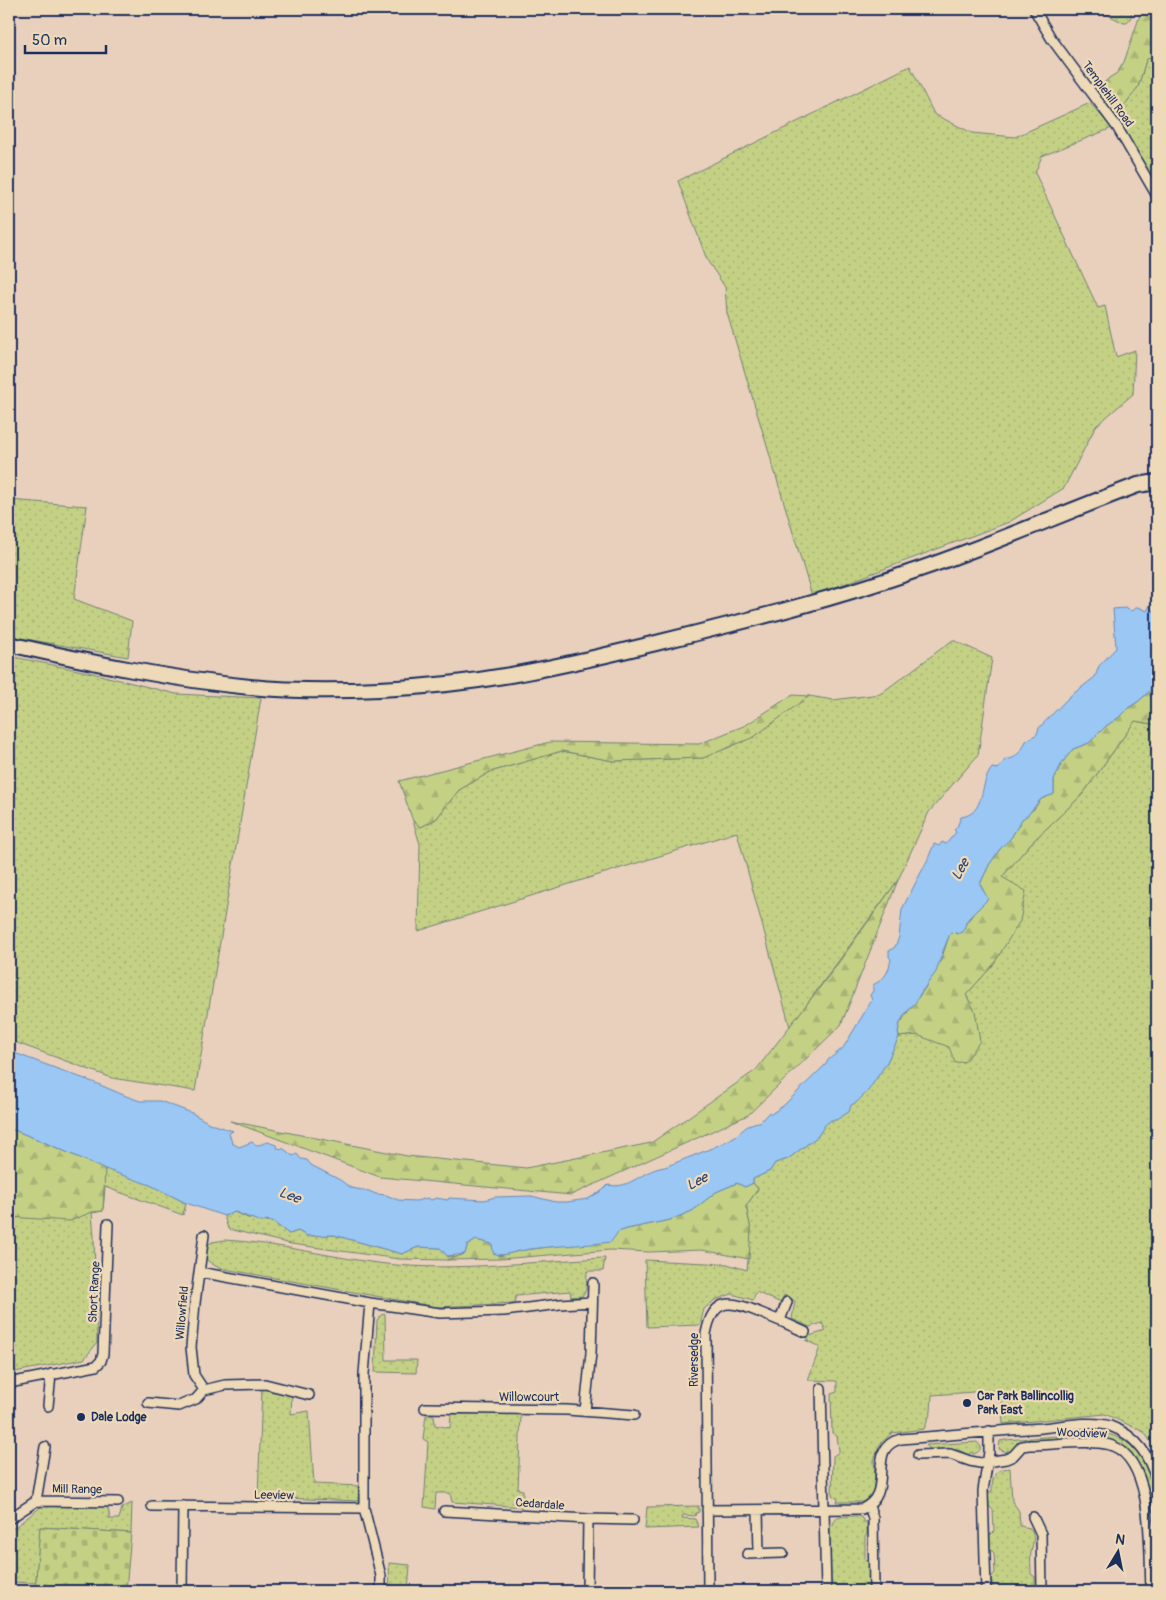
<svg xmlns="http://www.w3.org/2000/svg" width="1166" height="1600" viewBox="0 0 1166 1600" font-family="Pangolin,sans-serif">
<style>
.green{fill:url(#green-dots);stroke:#708072}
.forest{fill:url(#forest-firs);stroke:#708072}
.cemetery{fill:url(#cemetery-stones);stroke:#708072}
.water{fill:#9ac7f4;stroke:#678ab8}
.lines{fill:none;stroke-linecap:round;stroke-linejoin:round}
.minor-casing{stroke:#1b2f5e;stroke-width:12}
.secondary-casing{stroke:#1b2f5e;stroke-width:18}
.minor{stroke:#eed9b8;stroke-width:9}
.secondary{stroke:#eed9b8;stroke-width:14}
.poi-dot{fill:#1b2f5e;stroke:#eed9b8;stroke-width:2}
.labels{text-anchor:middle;stroke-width:4.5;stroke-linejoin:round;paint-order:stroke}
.street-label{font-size:12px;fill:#1b2f5e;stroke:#eed9b8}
.poi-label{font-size:12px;font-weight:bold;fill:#1b2f5e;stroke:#eed9b8;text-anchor:start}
.water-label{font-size:14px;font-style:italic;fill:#2e4674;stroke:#eed9b8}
</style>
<defs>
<pattern id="green-dots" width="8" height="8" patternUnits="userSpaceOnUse" patternTransform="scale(1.25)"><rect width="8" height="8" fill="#c4d185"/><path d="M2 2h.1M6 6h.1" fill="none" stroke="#a8b475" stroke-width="1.8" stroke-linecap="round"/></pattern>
<pattern id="forest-firs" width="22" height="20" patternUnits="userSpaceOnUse" patternTransform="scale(1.25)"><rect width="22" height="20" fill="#c4d185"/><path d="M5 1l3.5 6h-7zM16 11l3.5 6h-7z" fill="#a8b475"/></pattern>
<pattern id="cemetery-stones" width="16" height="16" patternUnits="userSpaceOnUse" patternTransform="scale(1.25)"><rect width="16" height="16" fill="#c4d185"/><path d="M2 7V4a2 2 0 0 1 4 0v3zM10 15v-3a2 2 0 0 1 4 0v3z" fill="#a8b475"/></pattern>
</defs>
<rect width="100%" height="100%" fill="#e9d0bd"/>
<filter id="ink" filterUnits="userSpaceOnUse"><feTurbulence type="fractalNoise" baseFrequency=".02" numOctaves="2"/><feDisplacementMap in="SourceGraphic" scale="10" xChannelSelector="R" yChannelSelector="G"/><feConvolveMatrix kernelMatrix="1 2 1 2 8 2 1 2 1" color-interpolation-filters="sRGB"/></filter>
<g filter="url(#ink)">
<path class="green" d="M1096,9H1132L1131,17L1127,23H1124Z
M1157,52V192L1115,118L1138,87L1146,60Z
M910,66L934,114L972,133L1015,137L1090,103L1112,128L1042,156L1035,173L1098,308L1105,306L1116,357L1135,350L1133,394L1096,426L1064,488L1009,522L812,596L727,313L725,287L707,260L678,181Z
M9,500L87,506L74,599L132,621L128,657L9,636Z
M953,640L992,658L978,755L929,812L898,880L790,1027L737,832L418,931L420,844L413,821L421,827L436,819L459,790L490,772L562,751L613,761L703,758L789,710L809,696L833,700L880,694Z
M9,656L92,673L176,694L261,698L195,1091L112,1078L9,1040Z
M1135,721L1157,725V1451L1144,1432L1105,1414L1003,1424L1001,1390L932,1395L931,1412L924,1429L892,1433L880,1444L874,1460L875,1481L873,1491L867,1499L862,1502H837L838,1499L832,1495L833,1456L839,1452V1450L837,1436L832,1433L831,1394L837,1392V1381L808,1380L820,1347L805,1340L809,1341V1339L806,1337L826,1331L822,1323L810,1327L792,1319L795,1301L784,1295L781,1303L756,1292L753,1300L732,1294L715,1300L704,1309L700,1325L647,1327L645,1260L727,1264L747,1270L751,1230L746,1206L758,1189L753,1183V1179L770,1171L775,1163L788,1159L818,1136L824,1125L831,1120H836L850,1105L857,1102L886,1064L899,1037L917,1035L975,1011L966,995L993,965L1002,877L1031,843L1082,795Z
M9,1128L145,1182L186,1203L183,1215L105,1187L103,1211L92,1213L94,1236L97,1343L84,1359L9,1373Z
M234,1212L248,1218L273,1222L289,1234L298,1231L307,1236L334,1235L402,1254L418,1247L441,1248L447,1256L455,1257L447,1260L399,1259L291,1244L228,1229L224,1216Z
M225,1240C279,1243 332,1258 386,1264C457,1272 534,1261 605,1258L603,1271H587L586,1290L582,1296L571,1297L570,1291L516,1296L515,1303L437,1307L219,1268L209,1262L204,1256L205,1247L212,1242Z
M385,1314L386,1360H417L416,1373L375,1372L377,1320L381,1315Z
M262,1389L292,1393L291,1414L309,1411L314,1484L360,1486L358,1501L258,1497Z
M521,1413L518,1489L523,1490V1507L452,1502L450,1493H436L435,1509L424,1507L428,1442L423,1439L426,1415H434L435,1425L450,1428L451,1414Z
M1097,1433C1134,1434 1151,1466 1157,1499C1159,1513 1157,1528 1157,1542C1154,1536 1155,1527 1155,1520C1151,1492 1143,1452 1114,1441C1109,1439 1104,1439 1099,1439L1096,1436L1066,1437L1063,1440C1044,1440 1023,1436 1010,1452L1008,1450L1006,1452L999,1449L1000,1441L1005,1440Z
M977,1442L981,1447C980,1451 978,1453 973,1454L971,1452L968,1455L959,1450H931L926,1445Z
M1010,1468L1012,1501L1019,1511L1020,1526L1030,1528C1036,1536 1033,1543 1031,1552C1030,1558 1031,1567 1031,1574L1035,1577C1035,1584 1035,1587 1029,1591H997L992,1585L991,1577L995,1573L994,1553L990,1549V1535L994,1531L993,1510L989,1506L988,1493L992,1491C992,1476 995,1469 1010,1468Z
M132,1503L131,1533L40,1527L36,1583L9,1582V1529L14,1528L42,1506L102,1505L108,1508L110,1519H119L122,1508Z
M699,1506V1512L696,1513L695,1516L683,1515L682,1518L695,1519L699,1527L645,1529L647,1507Z
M856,1516L861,1517L864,1522H867V1534L865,1537V1560L869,1562L870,1591H831L830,1525H833C835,1514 847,1517 856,1516Z
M389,1563L410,1565L408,1591H390Z"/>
<path class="forest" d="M1142,9H1157V52L1146,60L1138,87L1115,118L1094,93L1109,78L1117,73L1124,62Z
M1157,684V725L1135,721L1082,795L1031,843L1002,877L1026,891L1020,921L993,965L966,995L975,1011L980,1041L966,1061L955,1063L949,1047L917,1035L899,1037L898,1032L900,1023L925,988L941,960L949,936L954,931L965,925L976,910L980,884L989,865L1000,849L1011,838L1022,819L1034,809L1041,799L1054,794V779L1062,763L1073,749L1089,743L1106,726L1118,718L1128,708L1139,701Z
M792,695L809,696L754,737L703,758L613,761L562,751L490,772L459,790L436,819L421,827L413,821L399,781L550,742L699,744L746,725Z
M898,880L841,1025L748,1115L571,1195L380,1177L230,1121L407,1156L526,1168L651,1143L756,1070L834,969Z
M9,1128L39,1140L105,1169L103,1211L92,1212L70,1221L9,1217Z
M737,1183L745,1187L753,1183L758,1189L746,1206L751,1230L749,1259L702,1250L649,1252L610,1250L500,1259L447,1260L465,1254L467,1246L476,1240L492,1244L498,1256L524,1250L575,1244L601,1243L618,1232L627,1229L670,1220L692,1211L716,1192Z"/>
<path class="cemetery" d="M40,1527L131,1533L126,1591H35Z"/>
<path class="water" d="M1150,605L1152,611L1157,612V684L1139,701L1128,708L1118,718L1106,726L1089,743L1073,749L1062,763L1054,779V794L1041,799L1027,816L1022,819L1011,838L1000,849L989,865L980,884L988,899L967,920L963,932L957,934L954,931L949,936L943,951L936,972L920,994L916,1002L904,1015L900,1023L898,1032L899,1037L886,1064L868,1091L857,1102L851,1105L849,1112L836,1120H831L825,1125L818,1136L788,1159L775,1163L770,1171L753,1179V1183L745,1187L737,1183L716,1192L692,1211L670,1220L627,1229L618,1232L611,1242C581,1246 550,1245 519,1251C510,1253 501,1257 493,1253L492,1244L476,1240L467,1246L465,1254L447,1256L440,1248L418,1247L402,1254L334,1235L307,1236L298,1231L289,1234L273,1222H270L268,1220L261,1222L235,1212L224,1216L186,1203L150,1185L105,1169L39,1140L9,1128V1051L93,1082L126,1096L140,1101H160L192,1113L209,1123L233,1131L229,1133L232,1143L239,1147L252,1142C259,1148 261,1143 268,1142L276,1145L277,1148L284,1149L293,1156L297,1154L301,1159L307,1160L311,1165L340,1180L351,1188L369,1191L376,1194L386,1195L398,1200L416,1201L428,1198L431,1200L436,1198L448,1200L449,1198L484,1200L495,1197L531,1196L556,1202H567L588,1199L603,1190L608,1185C631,1190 641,1170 665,1167C686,1158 719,1147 737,1135C744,1129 750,1122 760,1122L769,1112L771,1114L783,1106L826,1064L828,1060L843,1048L872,1000L870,995L873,991V985C886,978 888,973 891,959L889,957V951L895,947L899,937L902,909L927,861L934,844L939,846L942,842L946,844L956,832L954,830L957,827L961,817C986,814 979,783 992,768L998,769L1005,760L1013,758L1021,751L1026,741L1037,734L1039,728L1069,697L1095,677L1099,666L1116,648L1113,609L1125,608L1131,611L1138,607L1147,611Z"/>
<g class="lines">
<defs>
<path id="minor" d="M1034,9L1051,38L1117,127L1157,196
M204,1235L195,1303L191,1347L194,1375L204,1390
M199,1272L370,1303L440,1313L504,1311L560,1304L592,1302
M370,1303L364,1374V1508L381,1576V1591
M780,1320L787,1302
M9,1383L96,1366L101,1361L103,1354L108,1224
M821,1388L826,1591
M148,1403L179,1406L196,1399L204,1390L225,1385L265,1384L309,1395
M48,1406L51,1374
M425,1408L567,1410L634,1415
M585,1411L591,1353L593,1283
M918,1455L950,1454L970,1461L980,1463L1006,1459L1013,1456L1022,1446L1029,1445C1052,1445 1093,1439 1113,1446C1155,1463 1149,1555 1151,1591
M36,1501L118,1502
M152,1506L364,1508
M869,1506L873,1518L874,1591
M707,1510L862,1509C898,1493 863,1448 901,1439C948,1435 995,1431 1042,1428C1062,1426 1092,1420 1110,1426C1138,1436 1149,1456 1157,1482
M758,1510L759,1553
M444,1511L588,1519L633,1520
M1033,1517L1041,1534L1042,1591
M9,1519L36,1501L45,1447
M747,1554L783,1553
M182,1591L183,1506
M587,1591L588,1519
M708,1591L706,1334C713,1295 732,1301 761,1313C776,1319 790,1325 805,1332
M986,1591L983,1491L989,1452V1431"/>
<path id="secondary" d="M9,644C88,662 169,679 250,687C293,691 337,691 379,689C472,686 554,668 644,646C737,623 829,601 920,569C993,544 1065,512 1138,485L1157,482"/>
</defs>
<use href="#minor" class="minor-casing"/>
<use href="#secondary" class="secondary-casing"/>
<use href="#minor" class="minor"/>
<use href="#secondary" class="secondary"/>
</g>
</g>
<g class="poi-dot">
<circle cx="967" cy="1403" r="5"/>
<circle cx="81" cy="1417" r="5"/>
</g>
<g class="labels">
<g class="street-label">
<text transform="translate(1108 94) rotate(54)" y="4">Templehill Road</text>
<text transform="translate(94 1292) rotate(-87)" y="4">Short Range</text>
<text transform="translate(182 1313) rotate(-85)" y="4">Willowfield</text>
<text transform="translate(694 1360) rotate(-90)" y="4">Riversedge</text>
<text x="529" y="1401">Willowcourt</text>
<text transform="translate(1082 1433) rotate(2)" y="4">Woodview</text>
<text transform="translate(77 1489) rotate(1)" y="4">Mill Range</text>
<text transform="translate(274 1495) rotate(1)" y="4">Leeview</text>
<text transform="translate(540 1504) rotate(4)" y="4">Cedardale</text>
</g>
<g class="poi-label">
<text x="977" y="1400">Car Park Ballincollig<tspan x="977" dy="14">Park East</tspan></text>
<text x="91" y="1421">Dale Lodge</text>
</g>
<g class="water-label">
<text transform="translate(960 869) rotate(-60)" y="5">Lee</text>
<text transform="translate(697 1181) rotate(-28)" y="5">Lee</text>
<text transform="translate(290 1195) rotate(21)" y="5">Lee</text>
</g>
</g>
<rect width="1166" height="1600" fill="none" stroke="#eed9b8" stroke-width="30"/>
<rect x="15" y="15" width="1136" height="1570" fill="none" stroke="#1b2f5e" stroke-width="2" filter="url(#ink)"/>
<g transform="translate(1118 1552) rotate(10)" stroke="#eed9b8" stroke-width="4" paint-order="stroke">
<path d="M0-4L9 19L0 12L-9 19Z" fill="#1b2f5e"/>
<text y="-8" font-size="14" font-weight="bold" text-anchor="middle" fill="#1b2f5e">N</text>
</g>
<path d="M25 45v8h81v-8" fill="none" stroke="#1b2f5e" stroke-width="2.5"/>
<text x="32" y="45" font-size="15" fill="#1b2f5e" stroke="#eed9b8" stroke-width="4" paint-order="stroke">50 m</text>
</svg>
